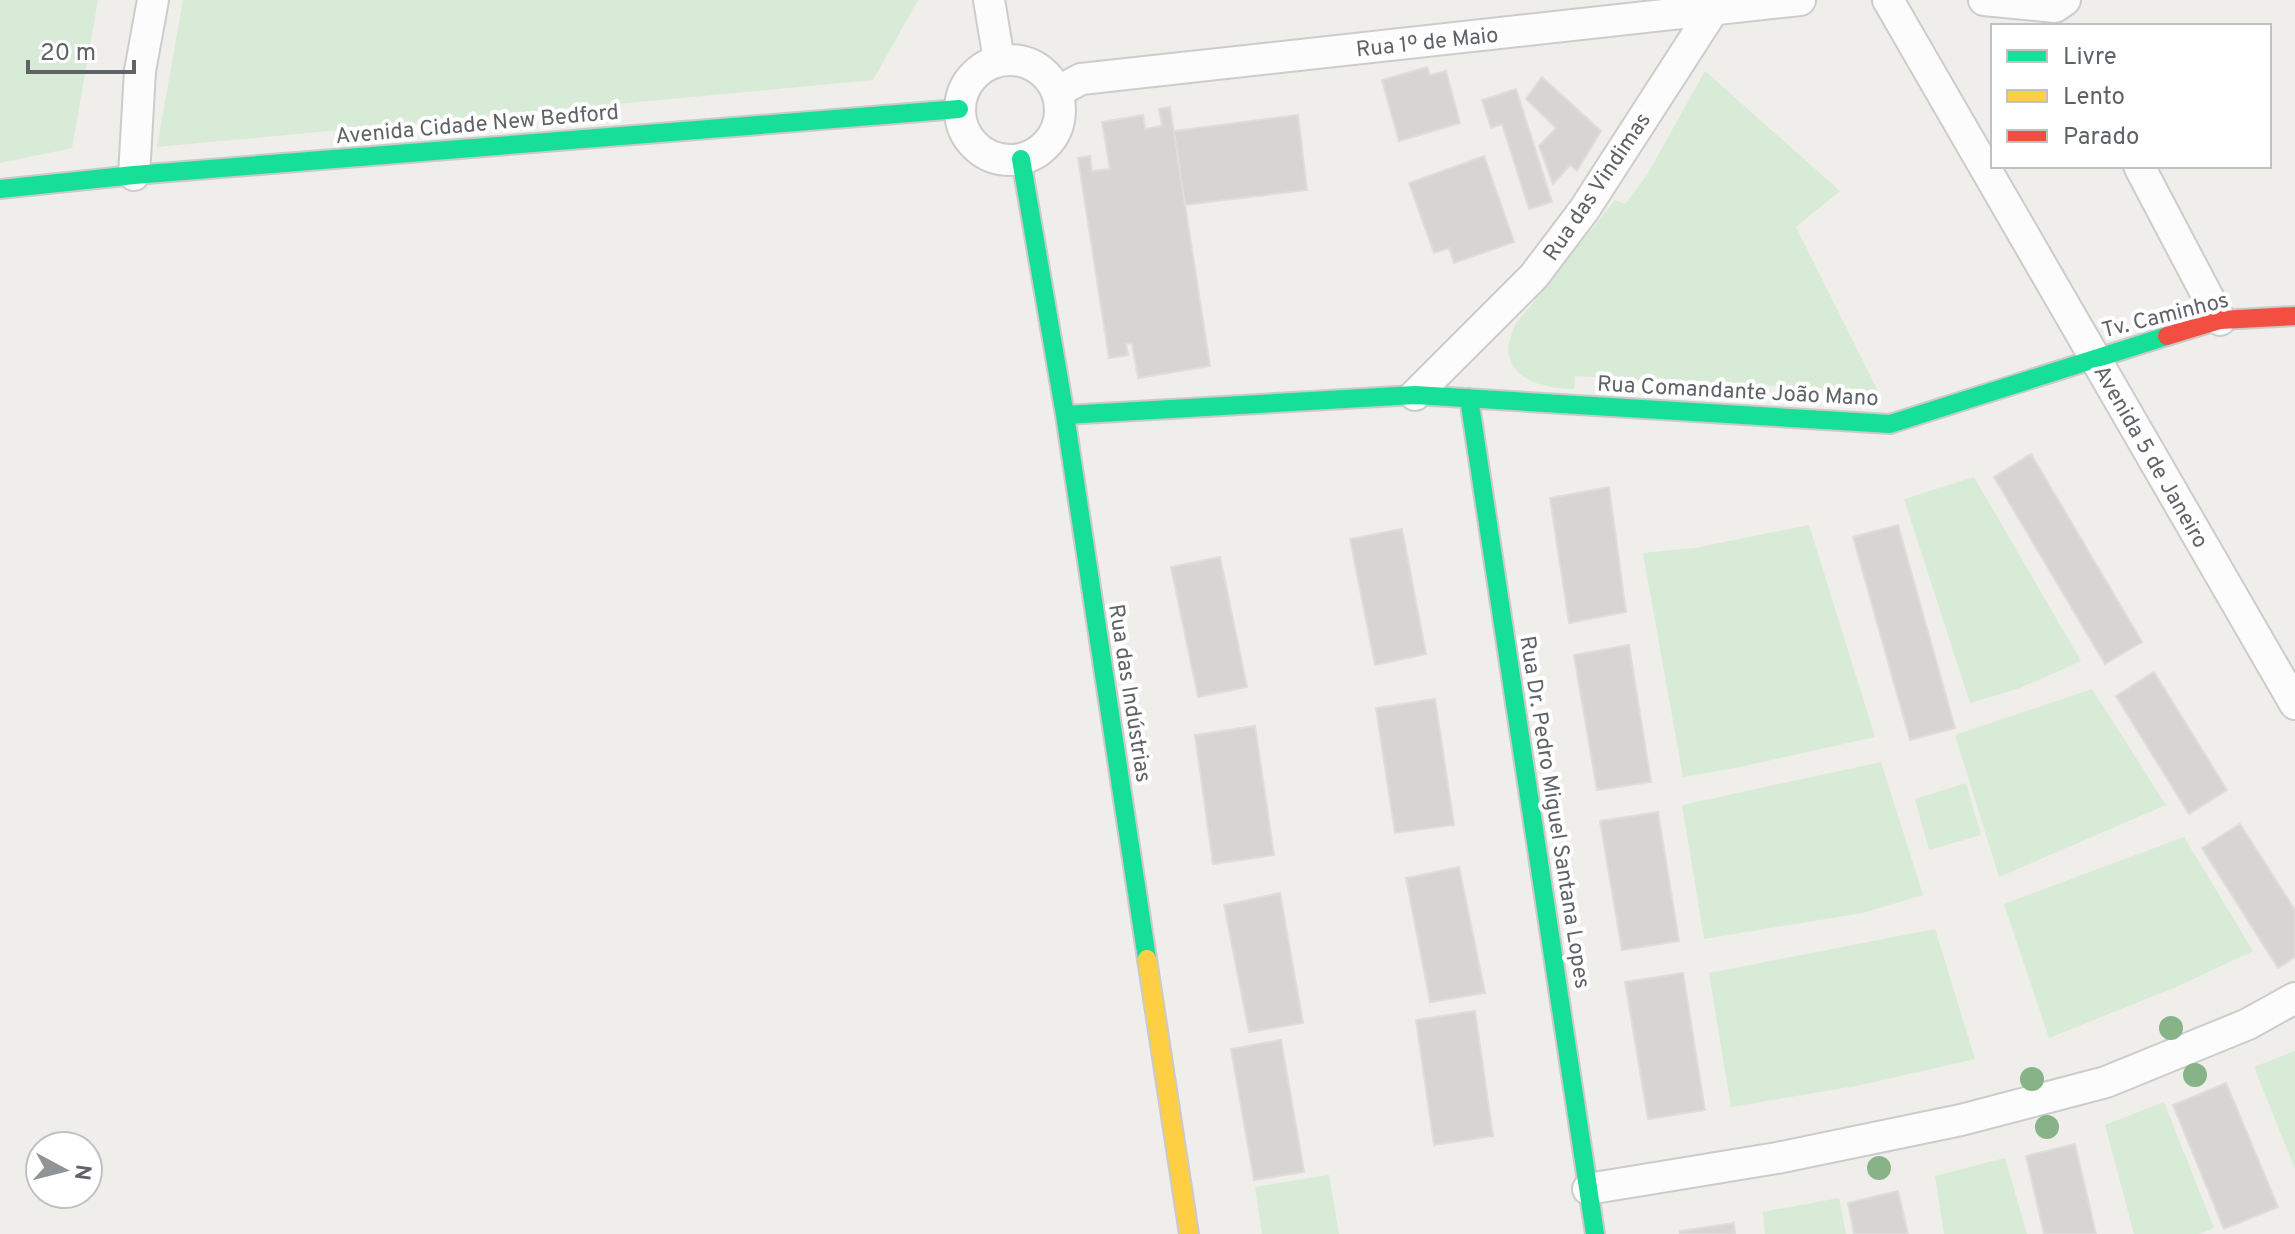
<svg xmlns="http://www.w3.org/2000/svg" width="2295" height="1234" viewBox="0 0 2295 1234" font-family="Overpass,sans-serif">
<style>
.green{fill:#d8ebd6}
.building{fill:#d6d5d3;stroke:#deddd9;stroke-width:2}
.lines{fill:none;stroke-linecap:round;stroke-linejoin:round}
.street-casing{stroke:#cbcccc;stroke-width:34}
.fast-casing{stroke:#cacacb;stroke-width:22}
.slow-casing{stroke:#cacacb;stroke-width:22}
.jam-casing{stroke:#cacacb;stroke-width:22}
.street{stroke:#fdfcfc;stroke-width:30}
.fast{stroke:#16e098;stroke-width:18}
.slow{stroke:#ffcf43;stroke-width:18}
.jam{stroke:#f24e42;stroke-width:18}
.tree{fill:#88b388}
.labels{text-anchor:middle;stroke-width:8;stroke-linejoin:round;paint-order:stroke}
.street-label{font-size:22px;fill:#5f6368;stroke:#fff}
</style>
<rect width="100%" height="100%" fill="#efeeea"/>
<path class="green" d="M0,0H98L72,148L0,163Z
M183,0H918L873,80L157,147Z
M1705,71L1840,191L1796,227L1878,391L1575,376L1574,389C1547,388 1512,383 1508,350C1508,342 1513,332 1515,325L1615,200L1625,204L1647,175Z
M1974,477L2081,661L2020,688L1970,703L1904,499Z
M1809,525L1875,737L1740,767L1683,777L1643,553L1695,548Z
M2092,689L2166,805L1999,877L1955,735Z
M1881,762L1923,895L1862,913L1704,939L1682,805Z
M1966,783L1981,835L1929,850L1915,799Z
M2184,837L2253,951L2176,987L2049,1038L2004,904Z
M1935,929L1975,1059L1861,1085L1731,1107L1709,973Z
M2295,1051V1169L2254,1067Z
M2164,1102L2214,1228L2199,1234H2134L2105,1125Z
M2005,1158L2027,1234H1944L1935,1176Z
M1329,1175L1339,1234H1262L1255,1187Z
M1839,1198L1846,1234H1765L1763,1212Z"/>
<path class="building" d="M1427,67L1430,75L1446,71L1460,123L1399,141L1382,80Z
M1542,77L1601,131L1577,171L1570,165L1553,184L1539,146L1556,128L1526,99Z
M1516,89L1552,202L1529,209L1502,124L1491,128L1482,100Z
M1170,107L1210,366L1138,378L1132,343L1126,344L1128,355L1109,358L1078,158L1090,156L1092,171L1110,169L1102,122L1143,115L1145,129L1162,126L1159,109Z
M1298,115L1307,190L1185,205L1174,131Z
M1484,156L1514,242L1454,263L1449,248L1434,253L1409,183Z
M2031,454L2142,642L2105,664L1994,477Z
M1609,487L1626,612L1569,623L1550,498Z
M1898,525L1955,728L1910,740L1853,537Z
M1402,529L1426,654L1375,665L1350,539Z
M1220,557L1247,687L1198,697L1171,567Z
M1629,645L1651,782L1597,790L1574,655Z
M2154,672L2227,790L2189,814L2116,696Z
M1435,699L1454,825L1395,833L1376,708Z
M1255,726L1274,855L1213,864L1195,735Z
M1658,812L1679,941L1622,950L1600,821Z
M2240,824L2295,910V957L2278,968L2202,848Z
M1459,867L1485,993L1430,1002L1406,878Z
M1280,893L1303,1023L1249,1032L1224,905Z
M1683,973L1705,1110L1648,1119L1625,982Z
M1475,1011L1493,1136L1434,1145L1416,1020Z
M1281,1040L1304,1172L1254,1180L1231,1049Z
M2226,1083L2278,1207L2224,1229L2173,1105Z
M2075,1144L2096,1234H2044L2026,1156Z
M1898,1191L1908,1234H1854L1848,1203Z
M1734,1223L1735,1234H1680V1231Z"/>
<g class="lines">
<defs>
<path id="street" d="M989,0L999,60
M1888,0L2295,704
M1984,0L2055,7L2065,0
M960 110a50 50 0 1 1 100 0a50 50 0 1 1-100 0Z
M1057,92L1081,79L1800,0
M2139,166L2220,320
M134,175L140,71L153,0
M1415,395L1534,276L1584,210L1713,10L1723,2
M1588,1189L1777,1158L1961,1120L2106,1082L2248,1024L2295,998"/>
<path id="fast" d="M1021,159L1065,415L1147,959
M0,189L134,175L959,109
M1469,398L1595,1234
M1065,415L1415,395L1890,424L2167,336"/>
<path id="slow" d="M1147,959L1189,1234"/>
<path id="jam" d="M2167,336L2220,320L2295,316"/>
</defs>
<use href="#street" class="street-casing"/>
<use href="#fast" class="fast-casing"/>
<use href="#slow" class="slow-casing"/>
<use href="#jam" class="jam-casing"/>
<use href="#street" class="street"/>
<use href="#fast" class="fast"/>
<use href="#slow" class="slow"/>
<use href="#jam" class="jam"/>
</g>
<g class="tree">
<circle cx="2171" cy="1028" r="12"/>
<circle cx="2195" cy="1075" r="12"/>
<circle cx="2032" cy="1079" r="12"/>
<circle cx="2047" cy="1127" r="12"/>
<circle cx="1879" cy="1168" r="12"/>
</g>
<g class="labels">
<g class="street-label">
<text transform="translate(1427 41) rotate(-6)" y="8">Rua 1º de Maio</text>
<text transform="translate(477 123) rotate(-5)" y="8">Avenida Cidade New Bedford</text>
<text transform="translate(1596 186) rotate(-56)" y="8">Rua das Vindimas</text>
<text transform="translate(2165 314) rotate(-14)" y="8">Tv. Caminhos</text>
<text transform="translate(1738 390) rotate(3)" y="8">Rua Comandante João Mano</text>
<text transform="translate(2152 456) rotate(60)" y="8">Avenida 5 de Janeiro</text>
<text transform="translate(1131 693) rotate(81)" y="8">Rua das Indústrias</text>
<text transform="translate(1556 812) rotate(81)" y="8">Rua Dr. Pedro Miguel Santana Lopes</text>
</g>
</g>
<rect x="1991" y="24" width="280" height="144" fill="#ffffff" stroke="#bfc1c3" stroke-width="2"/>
<rect x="2007" y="50" width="40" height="12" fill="#16e098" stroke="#bfc1c3" stroke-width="2"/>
<text x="2063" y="64" font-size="24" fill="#5f6368">Livre</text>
<rect x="2007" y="90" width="40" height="12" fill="#ffcf43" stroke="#bfc1c3" stroke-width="2"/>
<text x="2063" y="104" font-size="24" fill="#5f6368">Lento</text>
<rect x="2007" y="130" width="40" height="12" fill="#f24e42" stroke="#bfc1c3" stroke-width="2"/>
<text x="2063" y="144" font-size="24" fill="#5f6368">Parado</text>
<g transform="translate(64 1170) rotate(97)"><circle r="38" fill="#ffffff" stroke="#bfc1c3" stroke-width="2"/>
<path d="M0-6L14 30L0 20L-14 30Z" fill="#919496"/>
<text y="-12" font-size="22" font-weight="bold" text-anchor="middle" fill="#5f6368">N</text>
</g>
<path d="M28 60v12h106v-12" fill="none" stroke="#5f6368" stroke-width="4"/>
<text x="40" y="60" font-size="24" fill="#5f6368" stroke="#ffffff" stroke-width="6" paint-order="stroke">20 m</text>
</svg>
